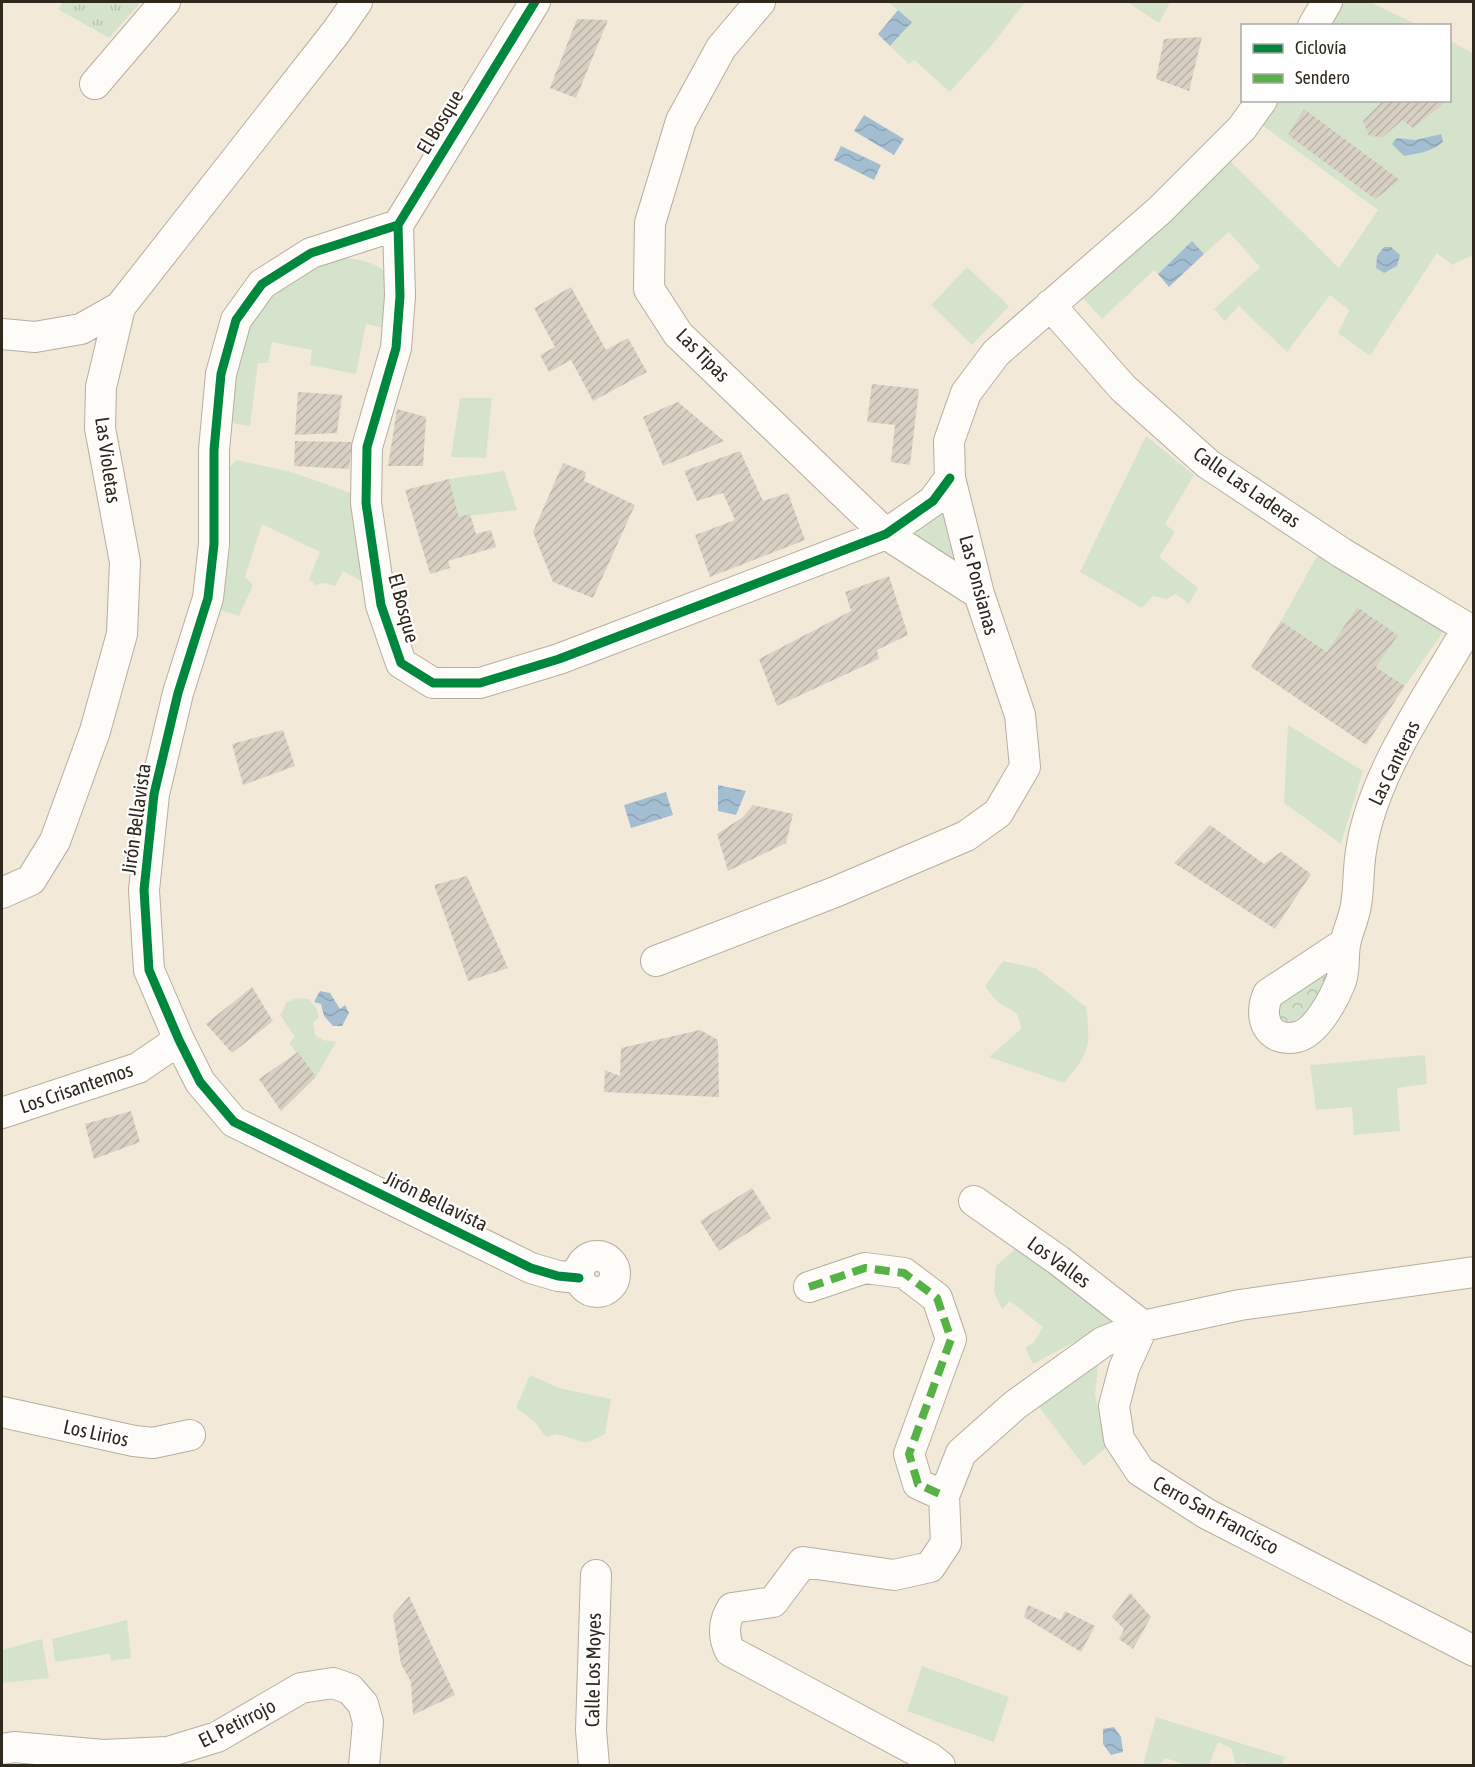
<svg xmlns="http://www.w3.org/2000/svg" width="1475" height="1767" viewBox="0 0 1475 1767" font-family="'Asap Condensed',sans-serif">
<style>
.green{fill:#d6e3cc}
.forest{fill:url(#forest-crowns)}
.park{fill:url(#park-tufts)}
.water{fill:url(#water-waves)}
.building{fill:url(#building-hatch)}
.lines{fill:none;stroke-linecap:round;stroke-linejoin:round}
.minor-casing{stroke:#b6aea2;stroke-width:32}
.minor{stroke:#fdfcf9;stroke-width:30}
.quiet{stroke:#56b245;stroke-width:8;stroke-dasharray:15 8;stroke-linecap:butt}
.cycleway-casing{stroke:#fff;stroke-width:13}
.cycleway{stroke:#00873e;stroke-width:9}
.labels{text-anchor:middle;stroke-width:4.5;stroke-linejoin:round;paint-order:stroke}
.street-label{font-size:20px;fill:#2f281d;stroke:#fff}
</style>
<defs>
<pattern id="forest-crowns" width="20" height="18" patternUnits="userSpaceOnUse" patternTransform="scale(1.5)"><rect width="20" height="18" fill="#d6e3cc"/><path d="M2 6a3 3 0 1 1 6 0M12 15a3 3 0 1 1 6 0" fill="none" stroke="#b8c3af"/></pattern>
<pattern id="park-tufts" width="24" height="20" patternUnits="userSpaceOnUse" patternTransform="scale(1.5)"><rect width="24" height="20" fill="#d6e3cc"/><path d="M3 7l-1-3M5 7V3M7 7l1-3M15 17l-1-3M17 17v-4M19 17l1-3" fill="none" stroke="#b8c3af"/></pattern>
<pattern id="water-waves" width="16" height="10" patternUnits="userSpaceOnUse" patternTransform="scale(1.5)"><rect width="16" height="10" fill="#a3bed0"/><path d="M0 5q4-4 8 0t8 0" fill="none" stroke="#8da3b2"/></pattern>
<pattern id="building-hatch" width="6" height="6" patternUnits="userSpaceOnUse" patternTransform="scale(1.5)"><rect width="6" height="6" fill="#d8d0c3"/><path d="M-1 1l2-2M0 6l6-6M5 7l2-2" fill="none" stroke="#bab3a7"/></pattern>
</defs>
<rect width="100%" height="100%" fill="#f3e9d9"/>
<path class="green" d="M888,2H1025L992,45L950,92L914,60L909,64L890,46L912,22Z
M1127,2H1170L1159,23Z
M1336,2H1370L1418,25L1320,26Z
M1450,41L1473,53V255L1452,265L1437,253L1370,356L1338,333L1349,310L1330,295L1287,352L1239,306L1225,321L1214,309L1260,267L1229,232L1204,254L1192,241L1158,274L1154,270L1102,319L1077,292L1223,154L1339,268L1378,210L1258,122L1272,101L1450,100Z
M328,257C351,258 387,259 394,287C397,299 393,318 392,330L366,324L356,374L310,365L312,350L272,342L268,363H258L250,426L237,424L231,420C228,376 242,323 272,290C283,278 314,266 328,257Z
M967,267L1009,306L972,345L931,305Z
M460,398H492L486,458L451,457Z
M1146,436L1194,475L1165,524L1175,532L1159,557L1198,588L1189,604L1176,594L1167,599L1153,596L1142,608L1080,572Z
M237,460L292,472L359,496L367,562L361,581L343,571L335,586L323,583L315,585L309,579L320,552L262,524L245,577L253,585L239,616L220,610L225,583L227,470Z
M504,471L517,510L459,517L449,479Z
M950,478L979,594L886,534Z
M1321,549L1446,628L1405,686L1376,667L1398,635L1357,608L1327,652L1281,621Z
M1288,725L1363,771L1341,844L1284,803Z
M1003,961L1036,968L1086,1007C1091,1046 1090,1052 1064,1083L989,1057L1021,1029C1018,1006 1011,1013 997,1001C993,997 989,991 985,986Z
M297,998L309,999L317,1009L319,1018L313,1023L315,1035L323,1040L336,1042L316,1077L289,1043L295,1037L280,1015L287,1002Z
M1425,1055L1427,1084L1397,1088L1400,1131L1354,1135L1352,1107L1316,1110L1310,1065Z
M1015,1249L1117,1319L1033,1364L1025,1348L1034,1342L1043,1327L1010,1301L1002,1309L994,1292L996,1266Z
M1099,1356L1095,1395L1107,1447L1084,1466L1036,1403Z
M530,1375L559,1388L611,1399L605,1434L586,1443L557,1434L546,1437L534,1421L516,1408Z
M127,1620L131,1658L111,1661L110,1654L55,1662L52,1639Z
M42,1639L49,1678L2,1683V1650Z
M922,1666L1009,1697L994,1742L907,1711Z
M1156,1717L1285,1757L1282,1765H1246L1244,1762L1236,1765L1231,1748L1218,1742L1209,1765H1186L1165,1758L1160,1765H1143Z"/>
<path class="forest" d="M1345,943L1341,980L1289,1039L1268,994Z"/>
<path class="park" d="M63,2H141L109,38L58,9Z"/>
<path class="water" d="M898,10L912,22L890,46L878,34Z
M864,115L904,139L894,155L854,131Z
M1441,134L1443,142C1432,152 1418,153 1404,156L1392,144L1397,138L1415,140Z
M841,146L881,165L874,180L834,160Z
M1192,241L1204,254L1169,287L1158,274Z
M1384,247H1391L1400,255L1397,266L1384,273L1376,268L1377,256Z
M718,785L746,791L736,815L718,811Z
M666,792L673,815L631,828L624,805Z
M320,991L330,993L340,1009L345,1005L349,1013L342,1026H333L324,1016L321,1004L314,1002Z
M1114,1727L1121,1737L1123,1752L1111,1755L1103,1744V1729Z"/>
<path class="building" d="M577,19L608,20L576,98L550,88Z
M1202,37L1189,91L1156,79L1164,39Z
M1384,100H1442V105L1413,128L1402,120L1383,137L1369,136L1363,121Z
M1304,109L1400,180L1375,199L1288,135Z
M571,287L606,350L628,338L647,372L593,401L571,360L549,372L540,355L555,347L534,308Z
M872,384L919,389L910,465L891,462L895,425L867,422Z
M298,392L342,395L337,433L295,435Z
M678,402L724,441L663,466L643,417Z
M397,409L426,417L423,466H388Z
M295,441L352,442L349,469L294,466Z
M740,451L763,501L788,493L805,540L710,577L695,535L735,520L723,493L697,501L684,471Z
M563,463L586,472L584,481L635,505L593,598L553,582L533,532Z
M449,479L459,517L470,514L476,534L491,530L496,547L448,561L450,568L430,574L405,490Z
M889,576L908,635L877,650L879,659L777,706L759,659L851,611L845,592Z
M1357,607L1398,635L1376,667L1405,686L1366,745L1251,667L1281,621L1327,652Z
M283,730L295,766L243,785L232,744Z
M753,805L793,814L786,843L728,871L717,834L743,817Z
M1210,825L1264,864L1281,852L1311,874L1275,929L1174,863Z
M467,876L508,968L468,981L434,885Z
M252,987L273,1021L232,1053L206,1024Z
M700,1030L718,1040L719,1097L604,1092L605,1070L620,1076L621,1048Z
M298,1052L316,1077L281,1111L259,1079Z
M131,1111L140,1142L94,1159L85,1124Z
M752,1188L771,1218L719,1251L700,1221Z
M1130,1593L1151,1617L1133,1649L1119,1639L1124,1629L1112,1617Z
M409,1596L455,1695L413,1715L411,1682L401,1664L393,1615Z
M1028,1605L1061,1620L1065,1611L1095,1626L1081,1652L1024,1617Z"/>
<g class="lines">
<defs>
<path id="minor" d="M535,2L398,225L400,296L396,348L367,447L366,503L381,605L401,663L433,683H480L559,659L886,534L933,501L950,478
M760,2L721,48L681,121L650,223L649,289L678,334L886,534L979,594
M1313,26L1327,2
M95,84L165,2
M398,225L311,253L262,284L236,320L221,374L214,450V544L208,598L178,693L154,794L144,890L149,970L179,1040L200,1082L234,1122L531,1268L558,1276L579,1278
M1050,305L1123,388L1208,464L1342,553L1474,632
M2,334L35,337L81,329L120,307
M2,893L31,880L55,841L95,731L122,634L125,562L100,428L101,387L120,307L336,32L357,2
M1345,943L1268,994C1258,1017 1267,1043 1297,1037C1316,1033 1334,999 1341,981C1345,970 1343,956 1345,945C1347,932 1354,919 1356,905C1359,888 1358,869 1361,851C1372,774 1429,696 1467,629
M656,961L835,892L966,836L998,813L1025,767L1020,715L979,594L950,478L949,441L966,393L996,353L1160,210L1242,128L1262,100
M2,1113L138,1068L179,1040
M974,1201L1058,1260L1143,1326
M579 1274a18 18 0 1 1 36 0a18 18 0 1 1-36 0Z
M809,1287L865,1268L904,1273L937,1298L951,1339L909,1454L918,1484L944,1496
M1143,1326L1124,1368L1114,1406L1119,1439L1140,1471L1207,1514L1474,1651
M2,1412L134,1441L153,1443L190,1435
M2,1749L14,1747L103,1755L168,1752L217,1737L301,1688L333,1683L350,1689L363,1704L368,1722L364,1766
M594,1766L591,1730L596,1575
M940,1766L930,1758L730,1651C723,1637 723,1622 732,1608L773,1602L803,1562L894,1575L930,1567L946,1543L944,1496L961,1453L1015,1405L1103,1342L1143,1326L1240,1305L1474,1272"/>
</defs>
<use href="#minor" class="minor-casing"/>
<use href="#minor" class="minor"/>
<path class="quiet" d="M809,1287L865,1268L904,1273L937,1298L951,1339L909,1454L918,1484L944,1496"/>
<defs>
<path id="cycleway" d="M535,2L398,225L400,296L396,348L367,447L366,503L381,605L401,663L433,683H480L559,659L886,534L933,501L950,478
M398,225L311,253L262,284L236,320L221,374L214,450V544L208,598L178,693L154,794L144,890L149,970L179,1040L200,1082L234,1122L531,1268L558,1276L579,1278"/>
</defs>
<use href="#cycleway" class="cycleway-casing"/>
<use href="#cycleway" class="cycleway"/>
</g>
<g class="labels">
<g class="street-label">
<text transform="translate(440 122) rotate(-59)" y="7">El Bosque</text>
<text transform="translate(703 355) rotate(45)" y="7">Las Tipas</text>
<text transform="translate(108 460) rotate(82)" y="7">Las Violetas</text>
<text transform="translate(1247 487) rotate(35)" y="7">Calle Las Laderas</text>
<text transform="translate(979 585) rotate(75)" y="7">Las Ponsianas</text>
<text transform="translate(404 608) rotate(75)" y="7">El Bosque</text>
<text transform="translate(1394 763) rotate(-64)" y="7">Las Canteras</text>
<text transform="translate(136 819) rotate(-82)" y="7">Jirón Bellavista</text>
<text transform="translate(76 1088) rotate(-19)" y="7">Los Crisantemos</text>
<text transform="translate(436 1201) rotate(26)" y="7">Jirón Bellavista</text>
<text transform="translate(1059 1262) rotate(36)" y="7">Los Valles</text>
<text transform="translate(96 1433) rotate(12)" y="7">Los Lirios</text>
<text transform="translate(1216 1515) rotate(29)" y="7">Cerro San Francisco</text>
<text transform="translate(593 1670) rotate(-89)" y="7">Calle Los Moyes</text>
<text transform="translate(237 1723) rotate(-27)" y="7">EL Petirrojo</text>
</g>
</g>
<rect width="1475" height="1767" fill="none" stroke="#2f281d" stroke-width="6"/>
<rect x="1241" y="24" width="210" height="78" fill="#ffffff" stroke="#aca9a5" stroke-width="1.5"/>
<rect x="1253" y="44" width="30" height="9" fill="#00873e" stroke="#aca9a5" stroke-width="1.5"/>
<text x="1295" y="54" font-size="18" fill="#2f281d">Ciclovía</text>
<rect x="1253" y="74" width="30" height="9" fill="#56b245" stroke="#aca9a5" stroke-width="1.5"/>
<text x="1295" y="84" font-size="18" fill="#2f281d">Sendero</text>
</svg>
